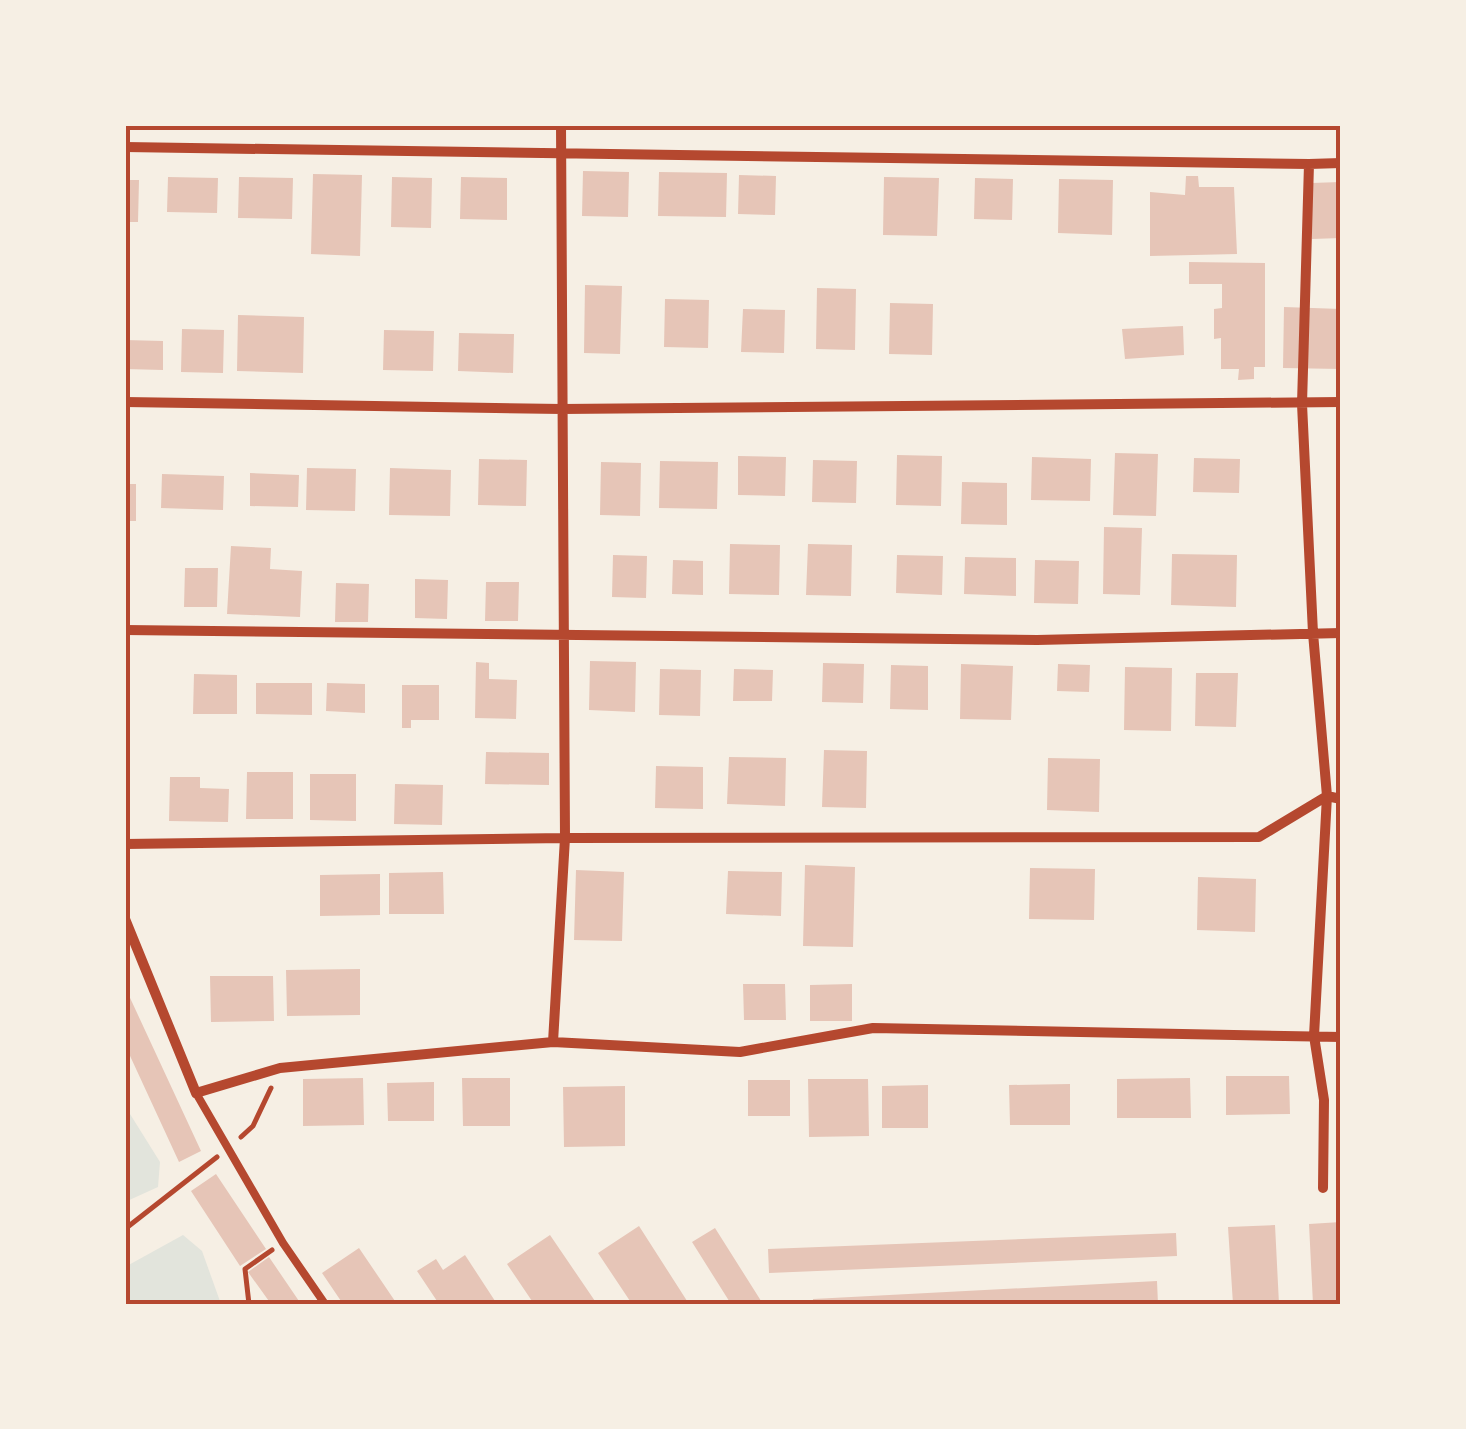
<svg xmlns="http://www.w3.org/2000/svg" width="1466" height="1429" viewBox="0 0 1466 1429" font-family="'PT Sans Narrow',sans-serif">
<style>
.green{fill:#e2e4dc}
.building{fill:#e6c5b7}
.lines{fill:none;stroke-linecap:round;stroke-linejoin:round}
.path{stroke:#b5482f;stroke-width:5}
.service{stroke:#b5482f;stroke-width:8}
.minor{stroke:#b5482f;stroke-width:10}
.neatline{fill:none;stroke:#b5482f;stroke-width:4}
</style>
<rect width="100%" height="100%" fill="#f6efe4"/>
<path class="green" d="M125,1106L160,1162L158,1187L125,1202Z
M183,1235L202,1251L221,1304H125V1267Z"/>
<path class="building" d="M583,171L629,172L628,217L582,216Z
M659,172L727,173L726,217L658,216Z
M313,174L362,175L360,256L311,254Z
M739,175L776,176L775,215L738,214Z
M1186,176H1198L1199,187H1234L1237,254L1150,256V192L1185,195Z
M168,177L218,178L217,213L167,212Z
M239,177L293,178L292,219L238,218Z
M392,177L432,178L431,228L391,227Z
M461,177L507,178V220L460,219Z
M884,177L939,178L937,236L883,235Z
M975,178L1013,179L1012,220L974,219Z
M1059,179L1113,180L1112,235L1058,233Z
M125,180H139L138,222H125Z
M1341,182V238L1312,239L1311,183Z
M1189,262L1265,263V367H1254V379L1238,380L1239,369H1221V338L1214,339V309L1222,308V284H1189Z
M585,285L622,286L620,354L584,353Z
M817,288L856,289L855,350L816,349Z
M665,299L709,300L708,348L664,347Z
M890,303L933,304L932,355L889,354Z
M1284,307L1341,309V369L1283,368Z
M743,309L785,310L784,353L741,352Z
M238,315L304,317L303,373L237,371Z
M1183,326L1184,355L1125,359L1122,329Z
M182,329L224,330L223,373L181,372Z
M384,330L434,331L433,371L383,370Z
M459,333L514,334L513,373L458,371Z
M125,340L163,341V370L125,369Z
M1115,453L1158,454L1156,516L1113,515Z
M897,455L942,456L941,506L896,505Z
M738,456L786,457L785,496L738,495Z
M1032,457L1091,459L1090,501L1031,500Z
M1194,458L1240,459L1239,493L1193,492Z
M479,459L527,460L526,506L478,505Z
M813,460L857,461L856,503L812,502Z
M660,461L718,462L717,509L659,508Z
M601,462L641,463L640,516L600,515Z
M307,468L356,469L355,511L306,510Z
M390,468L451,470L450,516L389,515Z
M250,473L299,475L298,507L250,506Z
M162,474L224,476L223,510L161,508Z
M962,482L1007,483V525L961,524Z
M125,484H136V521H125Z
M1104,527L1142,528L1140,595L1103,594Z
M730,544L780,545L779,595L729,594Z
M808,544L852,545L851,596L806,595Z
M231,546L271,548L270,569L302,571L300,617L227,614Z
M1172,554L1237,555L1236,607L1171,605Z
M613,555L647,556L646,598L612,597Z
M897,555L943,556L942,595L896,593Z
M965,557L1016,558V596L964,594Z
M673,560L703,561V595L672,594Z
M1035,560L1079,561L1078,604L1034,603Z
M185,568H218L217,607H184Z
M415,579L448,580L447,619L415,618Z
M486,582H519L518,621H485Z
M336,583L369,584L368,622H335Z
M590,661L636,662L635,712L589,710Z
M476,662L489,663V679L517,680L516,719L475,718Z
M823,663L864,664L863,703L822,702Z
M961,664L1013,666L1011,720L960,719Z
M1058,664L1090,665L1089,692L1057,691Z
M891,665L928,666V710L890,709Z
M1125,667L1172,668L1171,731L1124,730Z
M660,669L701,670L700,716L659,715Z
M734,669L773,670L772,701H733Z
M1196,673H1238L1236,727L1195,726Z
M194,674L237,675V714H193Z
M256,683H312V715L256,714Z
M327,683L365,684V713L326,711Z
M402,685H439V720H411V728H402Z
M824,750L867,751L866,808L822,807Z
M486,752L549,753V785L485,784Z
M729,757L786,758L785,806L727,804Z
M1048,758L1100,759L1099,812L1047,810Z
M656,766L703,767V809L655,808Z
M247,772H293V819H246Z
M310,774H356V821L310,820Z
M170,777H200V788L229,789L228,822L169,821Z
M395,784L443,785L442,825L394,824Z
M805,865L855,867L853,947L803,946Z
M1030,868L1095,869L1094,920L1029,919Z
M576,870L624,872L622,941L574,940Z
M728,871L782,872L781,916L726,914Z
M443,872L444,914H389V873Z
M380,874V915L320,916V875Z
M1198,877L1256,879L1255,932L1197,930Z
M360,969V1015L287,1016L286,970Z
M210,976H273L274,1021L211,1022Z
M743,984H785L786,1020H744Z
M852,984V1021H810V985Z
M125,987L201,1151L179,1162L125,1045Z
M1226,1076H1289L1290,1114L1226,1115Z
M363,1078L364,1125L303,1126V1079Z
M462,1078H510V1126H463Z
M1190,1078L1191,1118H1117V1079Z
M808,1079H868L869,1136L809,1137Z
M748,1080H790V1116H748Z
M434,1082V1121H388L387,1083Z
M1070,1084V1125H1010L1009,1085Z
M928,1085V1128H882V1086Z
M625,1086V1146L564,1147L563,1087Z
M216,1174L266,1249L240,1266L191,1191Z
M1341,1222V1304H1313L1309,1224Z
M1275,1225L1279,1304H1233L1228,1227Z
M639,1226L689,1304H632L598,1253Z
M715,1228L763,1304H731L692,1242Z
M1176,1233L1177,1256L769,1273L768,1249Z
M550,1235L597,1304H534L507,1264Z
M359,1248L397,1304H343L322,1273Z
M465,1255L497,1304H439L417,1271L436,1259L443,1270Z
M269,1257L301,1304H271L248,1272Z
M1157,1281L1158,1304H813V1299Z"/>
<g class="lines">
<path class="path" d="M241,1137L253,1126L271,1088
M125,1229L217,1157
M249,1304L245,1269L272,1250"/>
<path class="service" d="M196,1093L283,1243L325,1304"/>
<path class="minor" d="M125,147L1309,164
M125,402L562,409L1341,402
M125,630L1037,640L1341,633
M125,844L565,838L1259,837L1327,796L1341,799
M125,919L196,1093L280,1068L553,1042L565,838L561,125
M553,1042L740,1052L873,1028L1341,1037
M1323,1188L1324,1100L1314,1036L1327,796L1313,633L1302,404L1309,164L1341,163"/>
</g>
<rect width="1466" height="1429" fill="none" stroke="#f6efe4" stroke-width="255"/>
<rect x="128" y="128" width="1210" height="1174" class="neatline"/>
</svg>
